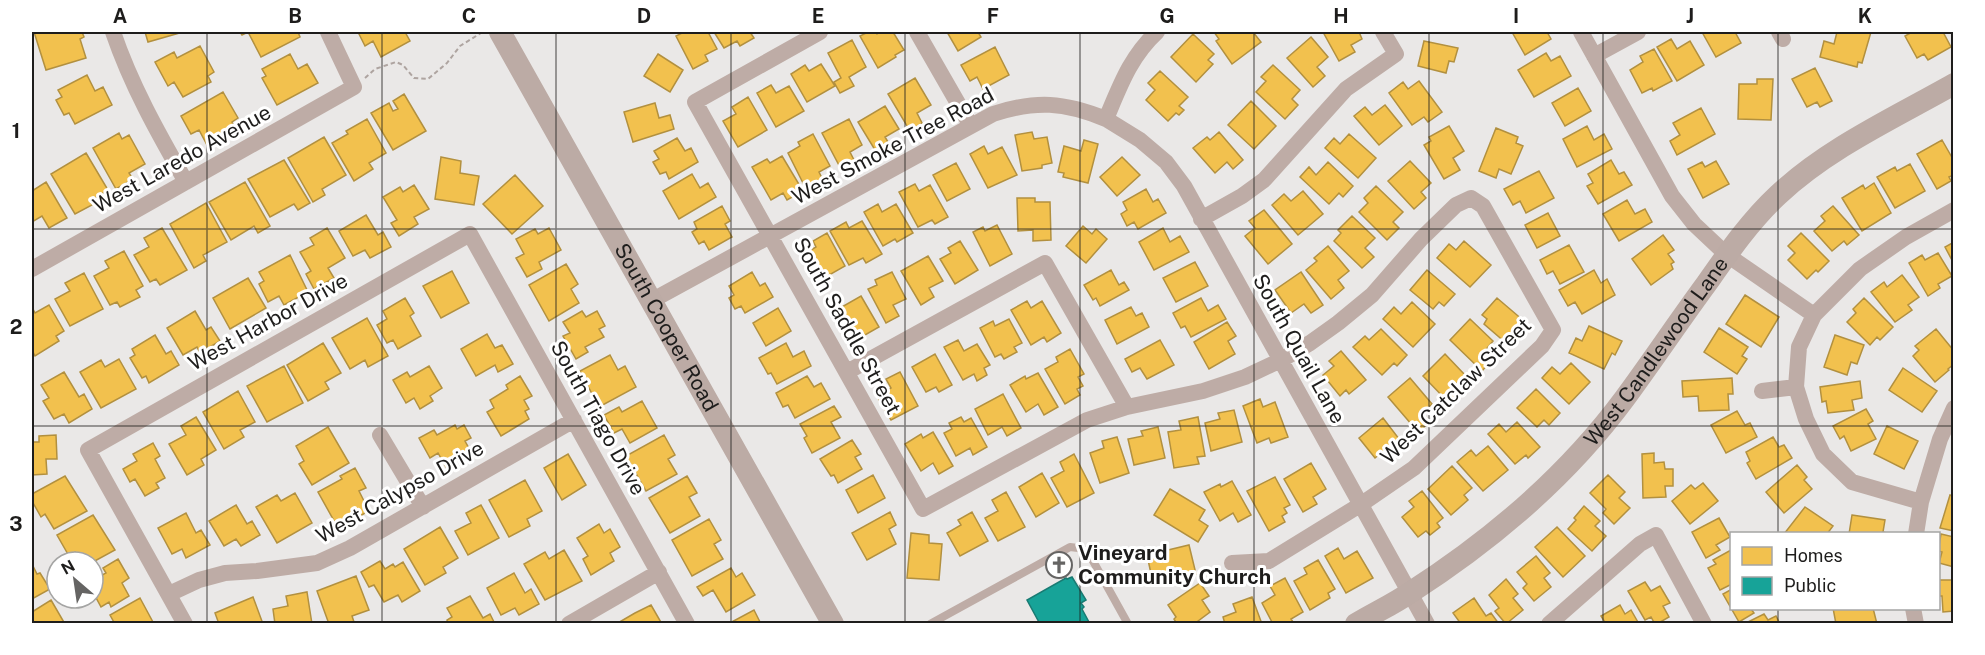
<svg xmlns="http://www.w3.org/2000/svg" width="1985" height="655" viewBox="0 0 1985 655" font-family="'Public Sans',sans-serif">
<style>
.homes{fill:#f2c14e;stroke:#b2903f;stroke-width:1.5}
.public{fill:#17a398;stroke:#197b73;stroke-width:1.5}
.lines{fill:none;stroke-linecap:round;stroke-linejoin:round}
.path{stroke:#aea4a0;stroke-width:2;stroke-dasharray:4.5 3;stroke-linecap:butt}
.lane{stroke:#beaca6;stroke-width:8}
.street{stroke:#beaca6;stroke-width:16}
.secondary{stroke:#bcaba5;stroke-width:22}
.grid{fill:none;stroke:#1e1d1c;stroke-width:1.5;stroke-opacity:0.55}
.labels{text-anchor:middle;stroke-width:6;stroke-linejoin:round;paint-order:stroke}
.street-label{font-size:21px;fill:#1e1d1c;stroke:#fff}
.poi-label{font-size:21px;font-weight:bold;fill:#1e1d1c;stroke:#fff;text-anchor:start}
.neatline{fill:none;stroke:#1e1d1c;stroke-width:2}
.grid-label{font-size:20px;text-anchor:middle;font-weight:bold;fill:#1e1d1c}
</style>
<rect width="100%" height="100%" fill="#eae8e7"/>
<path class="homes" d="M34,32H82L84,37L80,39L86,58L46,70Z
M145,32H183L148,42Z
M240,32H298L300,37L261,57L248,32L242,35Z
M358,32H405L410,41L381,57L373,41L365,46Z
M684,32H708L717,49L705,55L708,61L693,69L676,36Z
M714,32H750L754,38L740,46L737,41L724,48Z
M868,32H876L877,34L880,32H893L904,50L895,55L896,57L878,68L860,36Z
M947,32H978L981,37L958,51Z
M1214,32H1253L1261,42L1232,64L1216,41L1219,39Z
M1323,32H1359L1362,39L1351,45L1355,52L1339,61Z
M1512,32H1547L1551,39L1525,55Z
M1702,32H1735L1741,43L1716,57Z
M1837,32H1871L1862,63L1858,62L1857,67L1820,57L1824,41L1834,44Z
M1912,32H1943L1951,47L1928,60L1924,54L1917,58L1905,36Z
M1193,34L1214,54L1208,60L1213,64L1196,82L1171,57Z
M1311,37L1328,57L1317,67L1325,76L1313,87L1287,58Z
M1671,39L1677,49L1690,41L1704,65L1677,81L1657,47Z
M852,40L866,67L849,77L854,86L840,93L834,82L841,78L828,53Z
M1424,41L1458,48L1454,62L1449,61L1446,73L1418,66Z
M200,46L214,72L208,76L211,82L183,97L174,82L168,86L155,62L174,52L177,58Z
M995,47L1009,75L983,89L977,77L970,81L961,65Z
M1654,49L1672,81L1653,91L1652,88L1642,93L1630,70L1643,62L1640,56Z
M1546,53L1551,61L1560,56L1571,76L1534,97L1518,70Z
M290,54L298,69L307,64L318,83L277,105L262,78L266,76L262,69Z
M658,54L683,70L670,92L644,76Z
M821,64L835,86L807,102L791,74L805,65L809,71Z
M1273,65L1300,90L1292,99L1298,105L1285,119L1256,92L1266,81L1261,77Z
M1815,68L1832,101L1820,107L1817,102L1807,107L1792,79Z
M1160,71L1188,97L1179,106L1184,110L1179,115L1176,113L1168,121L1146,100L1155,90L1148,83Z
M87,75L95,91L103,87L112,105L75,124L69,113L64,115L56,100L62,97L58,90Z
M915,78L931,105L917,113L922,123L910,131L888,94Z
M1757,79H1773L1771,120L1738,119L1739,84H1757Z
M1419,81L1442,112L1428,122L1424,117L1412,125L1389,93L1403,82L1408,89Z
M771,85L776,93L789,86L804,111L776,127L757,93Z
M1578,88L1591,111L1565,126L1552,103Z
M223,92L238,118L232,122L235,129L207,145L199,130L191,134L181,116Z
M404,94L426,131L393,150L371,113L389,103L393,111L398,109L393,101Z
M748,97L767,130L738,147L723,121L736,114L732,107Z
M1251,101L1276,126L1254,149L1228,125Z
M655,103L659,118L670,115L674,129L633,142L624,112Z
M1385,105L1402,126L1379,145L1354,116L1365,107L1372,115Z
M885,106L899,129L885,137L888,142L875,150L858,122Z
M1701,108L1715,134L1677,155L1670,141L1680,135L1673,123Z
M367,119L386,153L369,163L373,169L354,181L332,143L348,134L346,131Z
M849,119L862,145L850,152L855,162L841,169L822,133Z
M1449,126L1464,151L1453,158L1460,170L1444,179L1424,145L1431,141L1429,137Z
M1587,126L1594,140L1604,134L1612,149L1577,167L1563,139Z
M1496,128L1518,137L1516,143L1523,146L1511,174L1499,169L1496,178L1479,171Z
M1032,132L1034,139L1047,137L1052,163L1042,165V168L1022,171L1015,135Z
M1219,132L1243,160L1233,169L1227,162L1215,173L1193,148L1207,137L1210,140Z
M119,133L122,139L129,135L145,164L129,173L133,179L116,189L93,148Z
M813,134L830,166L819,172L823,180L806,189L788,153L800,146L798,142Z
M1349,134L1376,158L1358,178L1325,148L1334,138L1340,144Z
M324,137L346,175L322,189L325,195L313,202L288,158Z
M677,138L685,151L691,148L698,162L669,179L666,172L660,174L653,162L659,159L654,151Z
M1084,140L1098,144L1088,183L1063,177L1064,173L1058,172L1064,146L1081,151Z
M1942,140L1954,161V175L1949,177L1951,181L1937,189L1917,154Z
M984,146L988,154L1002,147L1017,175L988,188L970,154Z
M86,153L108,190L90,201L92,205L75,214L51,174Z
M782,156L803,191L787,200L783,193L771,200L752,167L767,159L770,163Z
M441,157L461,161L460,173L479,176L474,205L435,199Z
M1122,157L1140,175L1117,196L1100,177Z
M284,160L310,203L298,210L294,204L270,217L248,179Z
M1611,160L1619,174L1624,172L1632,185L1598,204L1587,186L1593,183L1588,174Z
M1410,161L1431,183L1421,192L1426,198L1414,209L1388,181Z
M1716,161L1729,184L1703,198L1688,169L1702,162L1705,167Z
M1328,162L1353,186L1343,197L1339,193L1329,204L1300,177L1309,167L1316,175Z
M956,163L970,189L947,201L933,175Z
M1910,164L1925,191L1895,208L1877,177L1895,167L1897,171Z
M1539,171L1554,198L1526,213L1520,201L1513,205L1504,189Z
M692,174L700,188L708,183L716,197L679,219L663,191Z
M515,175L543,206L512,234L483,204Z
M46,182L67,218L49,228L42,216L32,222V191Z
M245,182L270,226L258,233L254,226L231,240L209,202Z
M1874,183L1891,213L1862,231L1842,198L1863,185L1865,189Z
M915,184L919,191L930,185L948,217L935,224L932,220L918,227L899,192Z
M414,185L429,209L414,217L418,224L399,236L391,223L397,220L383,197L400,187L403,192Z
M1376,186L1403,212L1393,222L1399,228L1387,240L1359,212L1368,203L1364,198Z
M1146,189L1153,202L1158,199L1166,213L1138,229L1134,222L1127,226L1121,214L1127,210L1123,202Z
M1303,191L1323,214L1298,235L1272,205L1284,194L1291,201Z
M1017,198H1035V202H1050L1051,240L1033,241V230L1018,231Z
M1627,200L1635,214L1645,209L1652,222L1619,241L1603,214Z
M206,203L227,242L203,255L206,261L194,268L170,224Z
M878,204L882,212L896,204L913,233L897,242L895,239L883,246L864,212Z
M722,206L730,221L725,224L732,237L709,250L704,241L699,244L692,232L697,229L694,222Z
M1833,206L1859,235L1847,245L1844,241L1832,251L1814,231L1825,221L1821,216Z
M1264,210L1292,244L1268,264L1245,236L1255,228L1249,221Z
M1548,213L1560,236L1537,248L1525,225Z
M366,215L378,235L383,232L391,247L370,258L365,250L353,256L339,231Z
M1352,216L1375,238L1365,248L1374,257L1362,268L1334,241L1341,233L1338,230Z
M862,221L882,254L866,263L863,258L849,265L830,231L846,222L849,228Z
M997,225L1012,254L990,266L973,232L983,227L985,231Z
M1083,226L1092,234L1096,229L1107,239L1086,263L1066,246Z
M162,228L187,270L160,285L156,279L150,282L134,255L149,247L144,238Z
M327,228L345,258L328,268L334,278L314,289L306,274L311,271L300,252L314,245L310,238Z
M549,228L561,250L539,262L542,269L527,277L516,258L524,254L516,239L535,229L538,234Z
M1163,228L1170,242L1180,236L1189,252L1154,270L1139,242Z
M827,233L845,266L824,278L822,273L816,277L803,255L816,247L813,241Z
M1801,233L1829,261L1818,272L1816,270L1807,279L1788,260L1795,253L1788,246Z
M1663,235L1674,250L1668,254L1674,262L1671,264L1673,269L1651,285L1632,259Z
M960,241L978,270L955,284L940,259L951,253L948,248Z
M1464,241L1491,265L1470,287L1437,258L1449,244L1456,250Z
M1954,242V264L1945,247Z
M1569,245L1584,272L1560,284L1553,271L1547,274L1540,260Z
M1328,246L1349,271L1338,280L1344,288L1331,299L1306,270L1317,261L1314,258Z
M124,251L143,286L136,290L140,297L120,307L117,302L110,305L94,276L109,268L105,261Z
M1938,253L1952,276L1938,284L1940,288L1928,296L1909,263L1922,255L1925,260Z
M290,255L308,292L284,305L279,296L268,302L259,284L264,281L259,272Z
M928,256L943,281L929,288L934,297L921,305L901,271Z
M1195,262L1208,286L1176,302L1163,278Z
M566,264L578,284L571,289L579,303L549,321L529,285Z
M1111,270L1119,285L1124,282L1129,290L1100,306L1096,298L1093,300L1084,285Z
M1427,270L1455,294L1444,306L1439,302L1433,309L1410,290Z
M1594,270L1601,283L1607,279L1615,295L1582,314L1575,302L1568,306L1559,290Z
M452,271L469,303L441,318L423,286Z
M752,272L760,286L765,283L773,297L745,313L741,306L735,309L729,298L734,295L729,286Z
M892,272L906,299L893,305L899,316L886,323L868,289L877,285L875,280Z
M1301,272L1323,305L1311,313L1304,304L1291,313L1275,290Z
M84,273L103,309L70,326L55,299L70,291L65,283Z
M1902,275L1919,297L1908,305L1912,310L1895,322L1871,292L1884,282L1887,287Z
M248,278L266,308L230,329L213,298Z
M1745,295L1779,317L1761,347L1726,324Z
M861,296L879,327L851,343L833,312Z
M405,298L414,313L410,316L421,336L398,349L393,340L387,343L377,325L387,319L383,311Z
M1201,298L1208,311L1218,305L1226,319L1191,337L1185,326L1181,328L1173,313Z
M1497,298L1524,321L1506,343L1484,324L1487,319L1482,315Z
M1864,298L1893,327L1880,340L1877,337L1870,345L1847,322L1856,313L1853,309Z
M1027,301L1031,308L1042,301L1061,333L1047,342L1044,337L1031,345L1011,310Z
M1412,302L1435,324L1413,347L1383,319L1394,307L1401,314Z
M49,305L64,331L56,336L59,341L35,356L32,350V307L35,313Z
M1131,307L1136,316L1142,313L1149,327L1117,344L1105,320Z
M778,308L791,331L766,346L753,323Z
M195,311L206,330L211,327L220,341L200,353L197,347L183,355L167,328Z
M582,311L586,317L597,311L605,326L599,329L604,337L585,347L588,352L576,359L563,336L570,333L563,322Z
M367,318L388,356L368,367L365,360L350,369L332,338Z
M1009,319L1022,343L1014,347L1017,352L1004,359L1001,354L995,357L980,328L993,321L995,326Z
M1470,319L1493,341L1484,352L1492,360L1482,371L1450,340Z
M1227,322L1236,336L1228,341L1235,354L1209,369L1194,342Z
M1589,326L1622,341L1615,355L1612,353L1604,369L1569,353L1576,338L1582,341Z
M1719,328L1748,347L1742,356L1747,359L1737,374L1704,352Z
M1381,329L1407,355L1397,366L1394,363L1382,375L1353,347L1365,336L1369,340Z
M1936,329L1954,351V364L1948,369L1949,370L1935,382L1913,356L1919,350L1915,346Z
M487,334L495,348L502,345L513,364L498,372L495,365L476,376L461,349Z
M155,335L166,354L171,351L179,365L149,383L146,376L142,378L130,358L135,355L132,349Z
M1835,335L1864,345L1857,364L1851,362L1847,375L1824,367Z
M958,340L964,351L977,344L990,365L984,368L987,375L977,381L974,374L963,380L944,347Z
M1160,340L1174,365L1147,379L1140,368L1132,372L1125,359Z
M323,343L341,373L325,382L329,389L308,401L287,365Z
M786,343L793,357L804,351L811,366L777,384L771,373L768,374L759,358Z
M1070,349L1084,374L1078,377L1083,386L1077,389L1080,395L1065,404L1045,369L1058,362L1056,357Z
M1341,351L1366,380L1349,394L1346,390L1340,396L1323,375L1334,366L1329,361Z
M935,354L952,385L939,392L936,387L926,392L912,367Z
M1445,354L1465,375L1454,386L1461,393L1450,404L1423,376Z
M610,355L618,370L625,366L636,387L599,407L580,371Z
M119,359L136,389L101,408L80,372L101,360L105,367Z
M1571,363L1590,382L1569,404L1542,378L1552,367L1560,374Z
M284,366L303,403L267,422L247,386Z
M429,366L442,388L430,396L433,401L420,409L414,398L406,403L393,380L407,372L410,377Z
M1903,368L1937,391L1922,412L1889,390Z
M64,372L79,397L84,394L92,409L69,423L64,414L54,419L43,401L49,398L41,385Z
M900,372L918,406L891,420L877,396L891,388L886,379Z
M1038,373L1058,407L1044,415L1038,404L1026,412L1010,385L1025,376L1026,379Z
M520,376L532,396L524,400L529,409L525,411L529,419L501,436L487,412L494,408L490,400L508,389L506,385Z
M807,376L814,387L821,383L830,399L795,418L788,405L783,407L776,393Z
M1410,378L1432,404L1422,413L1430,422L1418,432L1388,397Z
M1732,378L1733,394H1728L1729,410L1699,411L1698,396L1683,397L1682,381Z
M1860,381L1862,398L1852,400L1854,410L1828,413L1826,401L1822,402L1820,387Z
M1536,389L1560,413L1549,425L1544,420L1537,427L1517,408Z
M238,391L255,422L240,430L244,437L224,449L203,412Z
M1003,394L1021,428L1007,436L1002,427L988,435L975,409Z
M1260,399L1263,407L1275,402L1288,437L1271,443L1269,438L1257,443L1243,406Z
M642,401L657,428L630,443L622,429L614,433L604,415L619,407L622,412Z
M834,406L841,417L831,422L840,438L812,453L804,438L807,436L800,424Z
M1866,409L1873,421L1868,424L1876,439L1851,451L1844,436L1840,439L1833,426Z
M1234,410L1242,442L1211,451L1205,423L1220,419L1218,413Z
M1737,411L1745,425L1750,423L1757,437L1726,453L1711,425Z
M196,417L216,450L201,459L204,465L187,475L169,444L186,435L181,426Z
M961,417L964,422L971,418L987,447L973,455L970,448L956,456L944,433L952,429L949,423Z
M1198,417L1205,456L1197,457L1199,464L1174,468L1168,432L1181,430L1179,421Z
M1383,418L1403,444L1391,453L1387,448L1375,458L1359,438Z
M1517,422L1540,447L1528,458L1526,455L1515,464L1488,434L1499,424L1506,432Z
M455,425L457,429L464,425L471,438L465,441L471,452L446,467L438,453L430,458L419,438L434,430L437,435Z
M1887,426L1918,441L1904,469L1874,454Z
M328,427L349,463L312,485L299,464L304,461L296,446Z
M1158,427L1165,458L1134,465L1128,439L1143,436L1141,431Z
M933,432L953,466L939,474L933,463L921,471L905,444L921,434L923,438Z
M56,435L57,459H46L47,474L32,475V442H39V436Z
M664,435L675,455L668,459L677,474L646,491L626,456Z
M1117,437L1129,473L1100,483L1090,453L1104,448L1102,441Z
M1773,437L1779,447L1784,445L1792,458L1756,479L1747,463L1750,461L1746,452Z
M852,440L861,454L855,457L862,469L838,483L834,475L831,476L820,459Z
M153,443L160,456L155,459L165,478L156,483L159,488L145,496L135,479L130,482L123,469L137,461L133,454Z
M1488,446L1508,470L1483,491L1457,462L1471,450L1476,456Z
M1654,453V463L1664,462L1665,469H1673V486H1665L1666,497L1643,498L1642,454Z
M568,454L586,485L562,500L544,468Z
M1074,454L1094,493L1067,507L1051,478L1064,471L1060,462Z
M1311,463L1326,489L1313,497L1317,504L1303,512L1284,479Z
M1797,465L1807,477L1804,480L1812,489L1784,513L1766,492Z
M1452,466L1472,488L1464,495L1468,500L1451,515L1428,489Z
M355,468L366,488L359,491L369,511L338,528L318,492L342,479L340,476Z
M1042,473L1059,503L1036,517L1019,487Z
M873,475L885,498L858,513L846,490Z
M1608,475L1625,492L1619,498L1630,508L1614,524L1603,513L1606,509L1590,493Z
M65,476L87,511L54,529L45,514L41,517L32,501V494Z
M687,476L697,493L689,497L700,516L670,533L649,498Z
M1275,477L1290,505L1284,508L1287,513L1282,516L1285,522L1269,531L1247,491Z
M525,480L542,511L527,519L530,526L509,537L489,500Z
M1232,481L1251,515L1238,522L1233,513L1220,521L1204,492L1220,484L1221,487Z
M1703,483L1718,501L1690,524L1672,501L1691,485L1695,489Z
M1170,489L1205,510L1199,520L1208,526L1198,542L1154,515Z
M1422,491L1443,518L1437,523L1440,527L1430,535L1426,531L1418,537L1402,517L1414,507L1409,501Z
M1006,492L1025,527L998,541L985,518L998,511L992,500Z
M295,493L312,523L277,543L256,507L277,495L281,501Z
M1950,495L1954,496V531L1940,528Z
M236,505L247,524L252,521L260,535L241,546L236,539L224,546L209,521Z
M481,505L499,538L468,555L455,531L471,523L466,513Z
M1584,506L1600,521L1595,526L1606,536L1592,551L1568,529L1576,520L1574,518Z
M1805,507L1833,526L1827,534H1784Z
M890,512L896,525L889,529L896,544L867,560L852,533Z
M972,512L988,541L960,556L947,533L961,525L958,520Z
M186,513L196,533L201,530L210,545L186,558L182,549L172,554L158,528Z
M93,515L115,550L93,562H81L75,552L69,556L57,535Z
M1852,515L1885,520L1883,532L1890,534H1849Z
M1719,518L1730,537L1716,545L1720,550L1706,558L1692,532Z
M709,519L721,540L714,544L723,559L692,576L672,540Z
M599,524L604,533L610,529L620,547L610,553L614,561L591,575L583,559L588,556L577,538Z
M440,527L458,558L443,567L446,573L425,585L404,549Z
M1557,527L1585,556L1563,577L1535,547Z
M911,533L929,535V543L942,544L939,580L907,578Z
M1941,534L1954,537V567L1939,563L1942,552L1938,551Z
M1189,545L1196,574L1153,583L1147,555Z
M1338,548L1344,559L1357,551L1373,578L1346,593L1325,556Z
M564,550L582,581L545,600L524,564L545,552L549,559Z
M1731,550L1732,584L1720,590L1708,568L1716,564L1713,560Z
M1536,556L1550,573L1544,578L1551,587L1534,601L1523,588L1527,584L1517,572Z
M118,559L129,578L122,583L129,596L111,607L109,602L101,607L93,592V580L106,573L103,568Z
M1318,560L1335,589L1328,593L1330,598L1310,610L1294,581L1307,574L1304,568Z
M380,561L385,569L393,564L395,567L403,562L420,591L402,602L398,595L384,602L374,585L369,587L361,572Z
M32,564L37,574L40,573L50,589L32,599Z
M731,568L736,577L742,573L755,595L726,612L713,590L703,596L697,587Z
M514,573L525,593L531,589L539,604L519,615L515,608L501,615L487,588Z
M356,576L369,610L352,616L354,622L351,624H329L317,591Z
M1285,578L1303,612L1291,619L1293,622L1291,624H1273L1262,603L1275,595L1270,586Z
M1506,579L1518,594L1513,598L1523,610L1506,624L1495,611L1499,608L1489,595Z
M1938,580H1954V611L1943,612L1942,596H1938Z
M1645,582L1651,591L1660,586L1670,603L1663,606L1669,617L1657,624H1655L1651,617L1645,620L1628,591Z
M1200,583L1209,596L1202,600L1210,612L1194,624H1177L1174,619L1176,617L1168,605Z
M1732,589V608H1752L1751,609L1754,613L1739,622L1723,594Z
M307,592L312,624H275L273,609L288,606L286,596Z
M470,596L483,618L490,614L495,624H448L447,620L452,617L447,608Z
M253,597L263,624H219L215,613Z
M1252,597L1262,624H1225L1223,617L1236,612L1233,604Z
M140,598L154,624H115L110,615Z
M1474,598L1486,616L1491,613L1499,624H1461L1453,613Z
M51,600L65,624H32V612Z
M651,605L662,624H616L635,613Z
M1620,605L1625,614L1631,610L1639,624H1606L1601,616Z
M1833,608H1873L1877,624H1836Z
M754,610L761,624H728Z
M1764,614L1768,620L1776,616L1780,624L1746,623Z"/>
<path class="public" d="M1072,577L1086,600L1081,603L1084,607L1082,609L1090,624H1040L1027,600L1066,578L1067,579Z"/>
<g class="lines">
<path class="path" d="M365,78L375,69L396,62L403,65L414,78L428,79L447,63L460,46L481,33"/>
<path class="lane" d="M930,624L1070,547L1078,548L1088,552L1128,624"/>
<path class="street" d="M113,32C131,85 158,133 186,182
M820,32L695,102L923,509L1087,420L1127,407L1203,391L1245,377L1281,360L1310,343L1338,323L1372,295L1421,239L1456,205L1471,198L1483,206L1553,330L1542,346L1414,468L1360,505L1269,561L1232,563
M917,32L971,126
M1581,32L1672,196L1694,224L1727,255L1814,315
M1779,32L1783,39
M1594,56L1638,32
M1106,119L1140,140L1166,162L1184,186L1427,624
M1201,219L1242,196L1264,180L1346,89L1396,54L1383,32
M32,269L354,87L328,32
M651,301L993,114C1036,100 1064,102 1106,119C1120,86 1130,57 1157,32
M847,372L1045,263L1127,407
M1762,391L1796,387
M380,435L423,507
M1921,502L1940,439L1954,408
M1916,534L1921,502L1852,482L1823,454L1806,419L1796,387L1799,347L1814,315L1860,269L1906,237L1954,210
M169,594L199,580L225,573L257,571L317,563L350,548L574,420
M1913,608L1916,624
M185,624L88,450L470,234L687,624
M569,624L659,572
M1549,624L1640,544L1656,535L1704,624"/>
<g class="secondary">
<path id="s1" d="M500,32L833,624"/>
<path id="s2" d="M1356,624C1374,613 1394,604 1411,592C1492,540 1568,475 1625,398C1653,360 1679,321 1707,283C1728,253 1750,221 1778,195C1828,148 1894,118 1954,84"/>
</g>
</g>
<path class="grid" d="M207,32V624M382,32V624M556,32V624M731,32V624M905,32V624M1080,32V624M1254,32V624M1429,32V624M1603,32V624M1778,32V534M32,229H1954M32,426H1954M1778,608V624"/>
<defs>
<symbol id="church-ring" viewBox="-11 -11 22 22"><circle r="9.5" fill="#fff" stroke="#656463" stroke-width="1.5"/><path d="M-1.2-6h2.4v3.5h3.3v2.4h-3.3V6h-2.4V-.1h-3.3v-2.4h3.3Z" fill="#656463"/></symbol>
</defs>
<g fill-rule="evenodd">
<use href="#church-ring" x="1044" y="550" width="30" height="30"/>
</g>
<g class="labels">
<g class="street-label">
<text transform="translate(893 146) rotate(-28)" y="7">West Smoke Tree Road</text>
<text transform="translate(182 159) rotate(-29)" y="7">West Laredo Avenue</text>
<text transform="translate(268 322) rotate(-29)" y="7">West Harbor Drive</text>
<text transform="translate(847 326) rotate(61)" y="7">South Saddle Street</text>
<text dy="7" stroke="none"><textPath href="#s1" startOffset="339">South Cooper Road</textPath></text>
<text transform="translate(1299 349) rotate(61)" y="7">South Quail Lane</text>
<text dy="7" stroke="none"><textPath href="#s2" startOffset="410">West Candlewood Lane</textPath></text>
<text transform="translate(1456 391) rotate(-44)" y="7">West Catclaw Street</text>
<text transform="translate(598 418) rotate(61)" y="7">South Tiago Drive</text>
<text transform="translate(400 492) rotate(-29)" y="7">West Calypso Drive</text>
</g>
<g class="poi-label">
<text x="1078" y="560">Vineyard<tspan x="1078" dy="24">Community Church</tspan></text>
</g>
</g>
<rect width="1985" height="655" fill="none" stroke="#ffffff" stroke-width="66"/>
<rect x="1730" y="532" width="210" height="78" fill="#ffffff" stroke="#a5a5a4" stroke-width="1.5"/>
<rect x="1742" y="547" width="30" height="18" fill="#f2c14e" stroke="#a5a5a4" stroke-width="1.5"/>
<text x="1784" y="562" font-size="18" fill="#1e1d1c">Homes</text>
<rect x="1742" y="577" width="30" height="18" fill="#17a398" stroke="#a5a5a4" stroke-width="1.5"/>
<text x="1784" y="592" font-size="18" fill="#1e1d1c">Public</text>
<g transform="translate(75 580) rotate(331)"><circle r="28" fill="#ffffff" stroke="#a5a5a4" stroke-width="1.5"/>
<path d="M0-4.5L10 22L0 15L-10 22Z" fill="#656463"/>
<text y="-9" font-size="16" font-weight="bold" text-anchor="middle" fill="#1e1d1c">N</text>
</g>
<rect x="33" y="33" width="1919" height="589" class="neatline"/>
<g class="grid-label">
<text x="120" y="23">A</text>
<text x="295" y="23">B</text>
<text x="469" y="23">C</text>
<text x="644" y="23">D</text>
<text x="818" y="23">E</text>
<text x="993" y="23">F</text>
<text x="1167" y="23">G</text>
<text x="1341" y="23">H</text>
<text x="1516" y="23">I</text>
<text x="1690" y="23">J</text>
<text x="1865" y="23">K</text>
<text x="16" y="138">1</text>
<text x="16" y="334">2</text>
<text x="16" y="531">3</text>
</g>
</svg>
